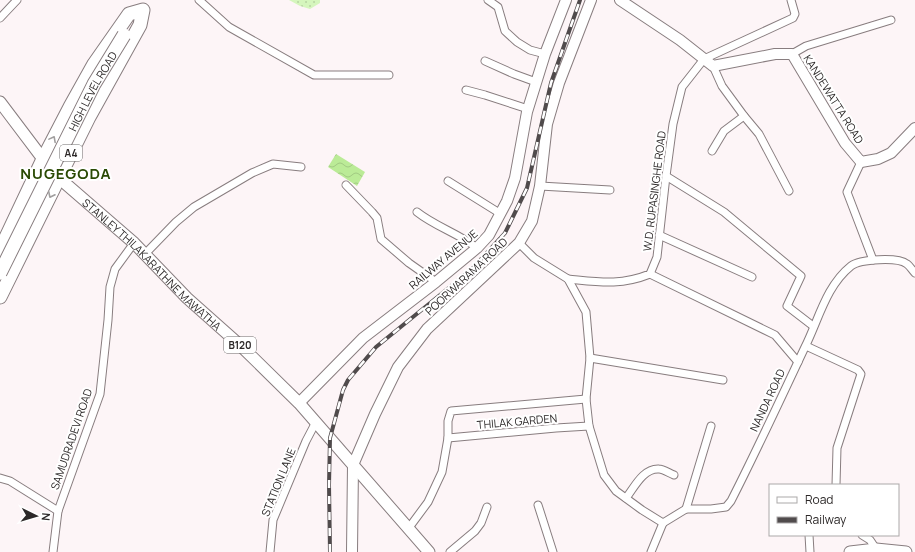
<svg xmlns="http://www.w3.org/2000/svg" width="915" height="552" font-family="Manrope,sans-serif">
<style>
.grass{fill:url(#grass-dots)}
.water{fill:url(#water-waves)}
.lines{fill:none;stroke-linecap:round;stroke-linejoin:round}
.street-casing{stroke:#887d7f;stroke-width:9}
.secondary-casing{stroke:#887d7f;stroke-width:12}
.primary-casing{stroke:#887d7f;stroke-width:13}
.highway-casing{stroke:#887d7f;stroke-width:15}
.street{stroke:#fff;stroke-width:7}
.secondary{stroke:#fff;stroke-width:10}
.primary{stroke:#fff;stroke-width:11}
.highway{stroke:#fff;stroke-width:13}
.rail-casing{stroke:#504b4c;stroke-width:4}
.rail{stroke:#fff;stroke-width:2.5;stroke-dasharray:8;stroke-linecap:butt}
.highway-bridge-casing{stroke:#887d7f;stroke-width:15;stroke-linecap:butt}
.highway-bridge{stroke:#fff;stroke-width:13}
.oneway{stroke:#a09e9e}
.labels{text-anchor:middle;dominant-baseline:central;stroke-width:4;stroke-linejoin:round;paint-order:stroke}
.shield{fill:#fff;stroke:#6b6868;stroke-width:1}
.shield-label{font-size:10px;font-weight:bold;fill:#2c2828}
.street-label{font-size:11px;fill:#2c2828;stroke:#fff}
.district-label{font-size:15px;font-weight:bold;letter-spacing:1px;fill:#2a4a04;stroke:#fff}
</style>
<defs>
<pattern id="grass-dots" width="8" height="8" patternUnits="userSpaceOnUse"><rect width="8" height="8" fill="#d5f6bd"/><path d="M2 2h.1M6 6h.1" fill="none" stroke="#b7d3a2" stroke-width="1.8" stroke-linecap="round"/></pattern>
<pattern id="water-waves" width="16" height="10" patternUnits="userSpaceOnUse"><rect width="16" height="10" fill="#bbeb97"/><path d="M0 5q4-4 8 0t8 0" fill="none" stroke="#a1ca82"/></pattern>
</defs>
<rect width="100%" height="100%" fill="#fdf5f7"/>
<!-- grass -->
<path class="grass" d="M289 0H320V3L310 9 300 6Z"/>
<!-- water -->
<path class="water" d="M336 154 365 172 357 186 328 167Z"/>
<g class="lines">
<!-- street casing -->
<g class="street-casing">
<g id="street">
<path d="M199 0 229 27 314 75H389"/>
<path d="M488 0 498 7 505 31 517 42 530 50 545 54"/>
<path d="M0 18 17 0"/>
<path d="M792 54 806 46 891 20"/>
<path d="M485 61 514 74 536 82"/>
<path d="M713 66 722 86 744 116 759 134 789 191"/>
<path d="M466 90 485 95 528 109"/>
<path d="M712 151 724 131 744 116"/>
<path d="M861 162 847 192 873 260"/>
<path d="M666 176 724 212 801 276 787 306 813 326"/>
<path d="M448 181 501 214"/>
<path d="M346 185 372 212 377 218 381 239 409 263 436 282"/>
<path d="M540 186 610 190"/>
<path d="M417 212C436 227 458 233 477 248"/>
<path d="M659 235 752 277"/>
<path d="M519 243 534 258 568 279 586 312 590 358 586 399 589 426 604 475 616 491 642 510 663 523"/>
<path d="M145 254 176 222 194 207 252 173 273 164 301 167"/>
<path d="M650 274 775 335 798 362"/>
<path d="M568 279C599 282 620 286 650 274L657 257 666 176 673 124 682 87 704 59 793 18 795 14 791 0"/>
<path d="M806 346 858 370 861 374 837 448 836 485"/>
<path d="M590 358 723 380"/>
<path d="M448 438 556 428 589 426"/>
<path d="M0 478 10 481 58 511"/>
<path d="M626 498C634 488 643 468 659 469 663 469 669 473 674 475"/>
<path d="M538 505 553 552"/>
<path d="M686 509 711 426"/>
<path d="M663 523 686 509H711L726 507 731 501C757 450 781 398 805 347 819 319 826 286 851 266 860 259 898 257 907 264 910 266 912 270 915 273"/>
<path d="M408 529 428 502 442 472 448 438V421L451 411 586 399"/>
<path d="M809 535 810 552"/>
<path d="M862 535 870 540 876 549"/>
<path d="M53 552 58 511 100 394 108 320 110 287 115 269 134 243"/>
<path d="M270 552 273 520 306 441 316 422"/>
<path d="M450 552 475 531 481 523 487 507"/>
<path d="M651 552 663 523"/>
</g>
</g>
<!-- secondary casing -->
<g class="secondary-casing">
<g id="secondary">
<path d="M620 0 680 40 713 66 775 54H792L845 143 861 162 878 159 891 153 915 128"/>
<path d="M299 403 363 338 436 282 477 248 489 235 507 201 515 178 527 112 545 54 566 0"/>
<path d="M352 552 353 465 375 414 398 367 427 329 519 243 532 221 540 186 547 124 559 83 591 0"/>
</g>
</g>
<!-- primary casing -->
<g class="primary-casing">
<g id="primary">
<path id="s1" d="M0 102 43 159 59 178 134 243 187 298 241 346 299 403 429 552"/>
<path d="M850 552 876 549 906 552"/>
</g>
</g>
<!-- highway casing -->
<g class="highway-casing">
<path id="highway" d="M0 250 43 159 70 107 94 64 129 14 143 10 140 25 89 117 0 297"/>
</g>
<!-- street -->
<use href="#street" class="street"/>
<!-- secondary -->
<use href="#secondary" class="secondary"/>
<!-- primary -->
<use href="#primary" class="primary"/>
<!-- highway -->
<use href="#highway" class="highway"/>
<!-- rail casing -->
<g class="rail-casing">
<path id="rail" d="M330 552 329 485 330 438 343 390 348 380 376 347 472 269 505 233 527 188 551 83 580 0"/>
</g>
<!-- rail -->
<use href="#rail" class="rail"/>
<!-- highway-bridge casing -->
<g class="highway-bridge-casing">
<g id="highway-bridge">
<path id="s2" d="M0 273 94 84 124 35"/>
</g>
</g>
<!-- highway-bridge -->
<use href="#highway-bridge" class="highway-bridge"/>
</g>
<!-- one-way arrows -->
<defs><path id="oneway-chevron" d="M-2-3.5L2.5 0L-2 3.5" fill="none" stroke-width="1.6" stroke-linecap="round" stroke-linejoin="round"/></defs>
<g class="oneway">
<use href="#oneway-chevron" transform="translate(53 139) rotate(-62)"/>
<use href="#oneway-chevron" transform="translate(51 195) rotate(116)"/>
</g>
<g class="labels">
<!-- shield labels -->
<g class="shield">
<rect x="60" y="145" width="22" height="16" rx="3"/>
<rect x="224" y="337" width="32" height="16" rx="3"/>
</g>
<g class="shield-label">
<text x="71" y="153">A4</text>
<text x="240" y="345">B120</text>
</g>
<!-- street labels -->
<g class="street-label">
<text stroke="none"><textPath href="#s2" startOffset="204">HIGH LEVEL ROAD</textPath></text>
<text transform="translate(834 99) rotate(58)">KANDEWATTA ROAD</text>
<text transform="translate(654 191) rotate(-83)">W.D. RUPASINGHE ROAD</text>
<text transform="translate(443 259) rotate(-40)">RAILWAY AVENUE</text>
<text stroke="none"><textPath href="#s1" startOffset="223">STANLEY THILAKARATHNE MAWATHA</textPath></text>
<text transform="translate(466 276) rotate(-43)">POORWARAMA ROAD</text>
<text transform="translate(767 400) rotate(-65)">NANDA ROAD</text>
<text transform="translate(517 421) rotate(-5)">THILAK GARDEN</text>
<text transform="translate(71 439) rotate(-71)">SAMUDRADEVI ROAD</text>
<text transform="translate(278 482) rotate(-68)">STATION LANE</text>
</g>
<!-- district labels -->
<g class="district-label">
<text x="66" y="173">NUGEGODA</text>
</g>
</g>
<!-- legend -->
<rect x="769" y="484" width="130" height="52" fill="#ffffff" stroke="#aba9a9"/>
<rect x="777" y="497" width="20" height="6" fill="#ffffff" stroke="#aba9a9"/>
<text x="805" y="504" font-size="12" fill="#2c2828">Road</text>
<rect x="777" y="517" width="20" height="6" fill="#504b4c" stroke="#aba9a9"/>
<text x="805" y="524" font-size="12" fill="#2c2828">Railway</text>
<!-- north arrow -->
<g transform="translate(36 516) rotate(95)" stroke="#ffffff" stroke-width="3" paint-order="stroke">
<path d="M0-3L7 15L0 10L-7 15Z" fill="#2c2828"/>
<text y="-6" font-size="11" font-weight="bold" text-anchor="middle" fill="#2c2828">N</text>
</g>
</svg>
